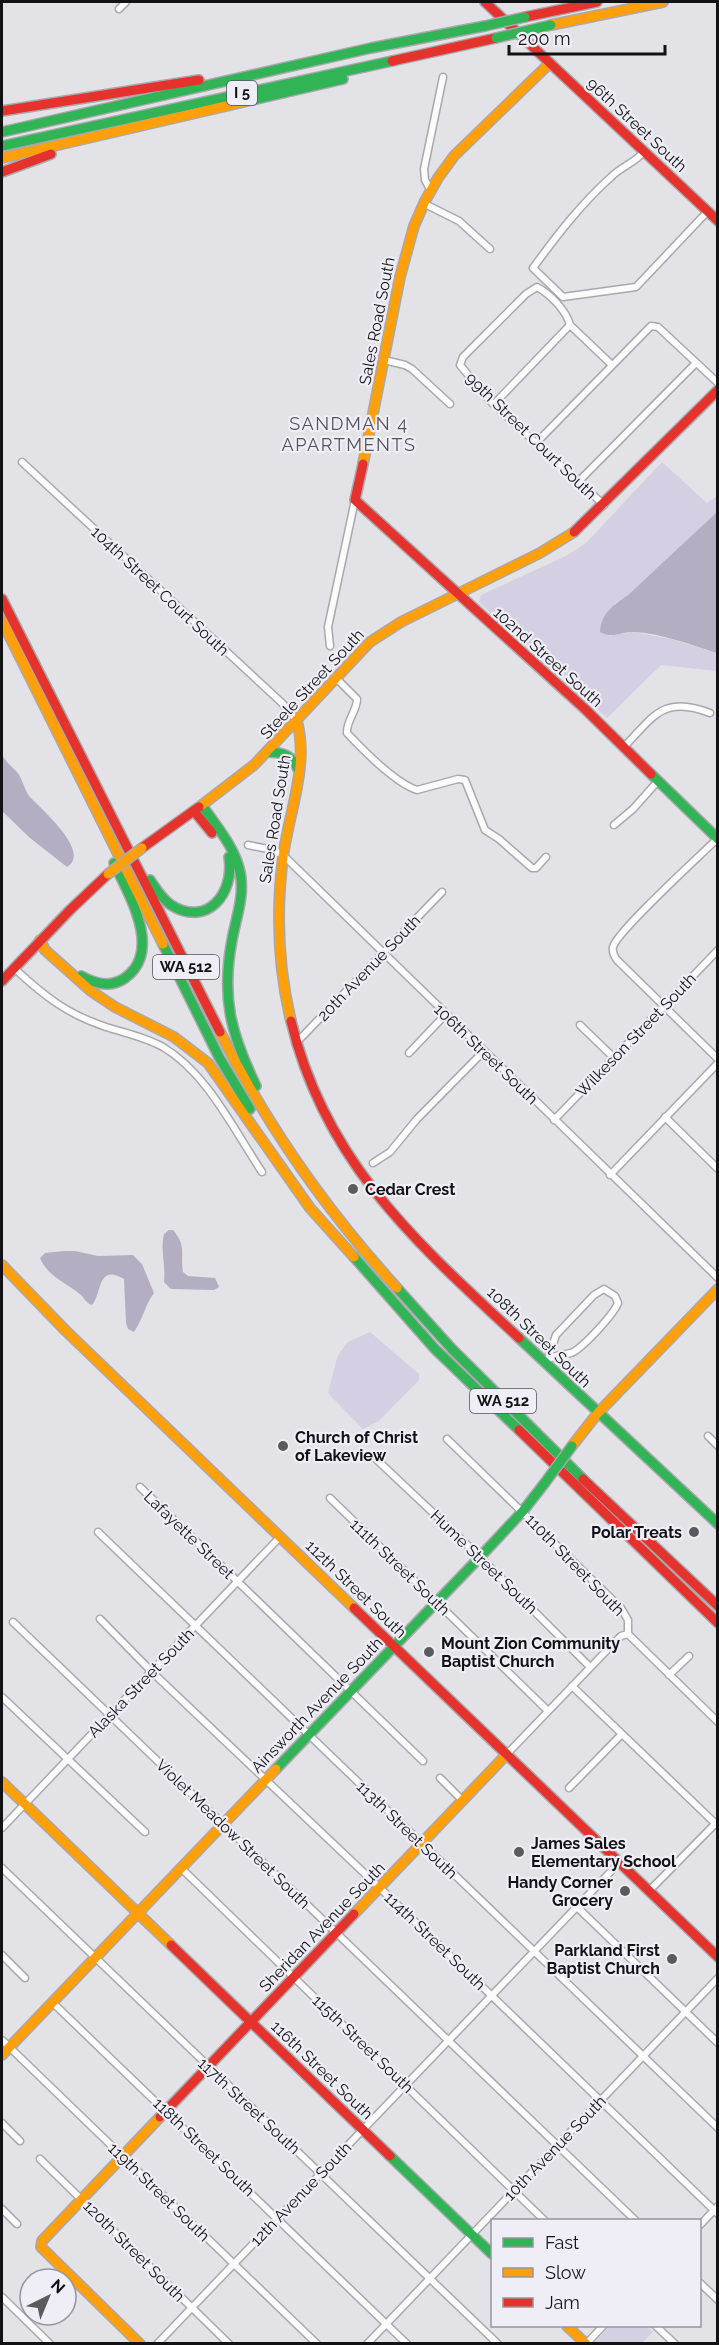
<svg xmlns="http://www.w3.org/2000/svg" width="719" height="2345" font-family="Raleway,sans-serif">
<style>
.green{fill:#d4cfe2}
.water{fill:#b4aec3}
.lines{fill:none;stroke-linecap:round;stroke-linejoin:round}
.street-casing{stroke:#a9a8ac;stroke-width:9}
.fast-casing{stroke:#a9a8ac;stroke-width:12}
.slow-casing{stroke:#a9a8ac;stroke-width:12}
.jam-casing{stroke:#a9a8ac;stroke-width:12}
.street{stroke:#fbfbfb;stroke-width:6}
.fast{stroke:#30b455;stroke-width:9}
.slow{stroke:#ff9f0a;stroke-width:9}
.jam{stroke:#e5322d;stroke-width:9}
.fast-bridge-casing{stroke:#a9a8ac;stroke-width:12;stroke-linecap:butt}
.slow-bridge-casing{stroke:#a9a8ac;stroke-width:12;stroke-linecap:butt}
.fast-bridge{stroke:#30b455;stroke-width:9}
.slow-bridge{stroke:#ff9f0a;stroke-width:9}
.poi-dot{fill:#5b5b5e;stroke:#efedf6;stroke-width:2}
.labels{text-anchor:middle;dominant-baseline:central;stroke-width:4.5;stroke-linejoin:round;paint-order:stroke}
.shield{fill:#efedf6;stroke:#545458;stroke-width:1.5}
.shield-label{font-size:15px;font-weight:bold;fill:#121215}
.street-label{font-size:16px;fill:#121215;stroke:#efedf6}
.poi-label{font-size:16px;font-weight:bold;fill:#121215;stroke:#efedf6;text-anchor:start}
.neighbourhood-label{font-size:18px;letter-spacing:1.5px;fill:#54525a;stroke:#efedf6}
</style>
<rect width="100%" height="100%" fill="#e3e2e7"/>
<!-- green -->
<g class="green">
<path d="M662 462 707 503 717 496V512L628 595 615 603 609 636 632 632 667 638 717 653V671L661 665 607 718 479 602 481 595 566 556 586 543Z"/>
<path d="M370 1332 419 1374V1380L379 1421 363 1429 328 1393 337 1358 341 1351 348 1342Z"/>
<path d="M610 2326H646L653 2332 642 2343H597L595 2342Z"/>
</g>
<!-- water -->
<g class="water">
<path d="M717 512V653C691 645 661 633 633 632 619 632 614 639 600 632 601 614 613 605 628 595Z"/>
<path d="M2 755C6 762 11 766 17 772 23 779 24 790 30 797 41 809 92 852 67 867L30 838 2 811Z"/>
<path d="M169 1230H173C187 1246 180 1254 183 1272L188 1276 215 1278 219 1287 214 1290 171 1289 164 1282C166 1266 160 1251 164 1234Z"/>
<path d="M64 1251H75L98 1256 133 1255 142 1264 154 1293C145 1305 143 1319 134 1332L128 1329 126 1323 124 1279C97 1263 102 1294 92 1305 86 1303 85 1299 81 1295 67 1283 48 1277 40 1258L45 1253Z"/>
</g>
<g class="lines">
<!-- street casing -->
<g class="street-casing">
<g id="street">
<path d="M119 9 126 2"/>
<path d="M644 152C634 163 621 167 611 177 581 204 557 235 533 268L563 297 636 287 707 212"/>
<path d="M430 189 425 180 424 169 443 77"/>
<path d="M423 203 459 221 490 249"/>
<path d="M384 360 405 365 412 369 450 404"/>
<path d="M494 404 570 325"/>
<path d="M536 443 651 326 658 327 718 383"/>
<path d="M22 462 282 703 297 721"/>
<path d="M578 482 696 363"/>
<path d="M604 505 488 399 460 365 463 357 526 294 537 287C550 294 566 310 570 325L612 365"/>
<path d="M330 646 328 627 355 500"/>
<path d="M335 677 357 699C357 711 346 721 347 733 363 750 395 783 417 790L458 779 465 780 485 830 499 839 532 868H536L546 857"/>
<path d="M624 747C654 716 663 695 710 713"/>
<path d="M614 825 633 809 658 781"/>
<path d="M718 838C701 855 617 931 613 947 612 952 614 956 617 960L718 1059"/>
<path d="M248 845 273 850 283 855 718 1278"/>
<path d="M14 968C44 996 67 1014 106 1027 125 1033 145 1037 163 1047 207 1073 234 1130 262 1172"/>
<path d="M580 1025 613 1057"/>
<path d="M296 1043 442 892"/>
<path d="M409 1053 446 1014"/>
<path d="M665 1117 718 1169"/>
<path d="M554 1120 718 950"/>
<path d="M373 1163 390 1152 417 1119 484 1051"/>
<path d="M610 1175 718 1063"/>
<path d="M544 1363C553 1354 560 1356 571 1353 582 1349 614 1314 618 1303L615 1296 604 1289 594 1295 556 1335 548 1359"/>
<path d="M708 1436 718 1446"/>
<path d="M447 1439 621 1608 628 1620V1634L718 1722"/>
<path d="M376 1459 480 1557 590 1667"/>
<path d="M140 1487 423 1761"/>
<path d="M330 1498 548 1711"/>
<path d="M98 1532 718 2128"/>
<path d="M100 1619 152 1672 380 1888 718 2214"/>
<path d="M13 1622 635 2220"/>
<path d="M669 1675 689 1656"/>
<path d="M572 1686 718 1826"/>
<path d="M2 1697 145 1832"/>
<path d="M507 1754 609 1648 621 1636 628 1634"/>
<path d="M440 1778 463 1801"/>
<path d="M569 1788 621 1735"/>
<path d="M2 1828 280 1537"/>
<path d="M2 1868 498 2344"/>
<path d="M181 1868 544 2220"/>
<path d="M649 1891 715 1824"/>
<path d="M577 1907 718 2043"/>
<path d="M2 1955 25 1978"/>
<path d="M52 2002 407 2344"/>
<path d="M2 2040 317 2344"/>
<path d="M2 2123 20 2141"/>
<path d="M40 2159 229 2344"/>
<path d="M2 2209 17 2224"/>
<path d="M700 2225 718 2206"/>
<path d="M700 2283 718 2300"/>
<path d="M2 2297 50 2344"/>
<path d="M656 2326 675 2344"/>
<path d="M157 2344 619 1863"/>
<path d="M367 2344 718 1978"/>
<path d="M586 2344 603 2326"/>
</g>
</g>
<!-- fast casing -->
<g class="fast-casing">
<g id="fast">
<path d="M252 100 343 79"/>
<path d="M2 132 371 48 485 26"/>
<path d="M2 146 392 61"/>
<path d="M267 752C282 752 292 755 298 769"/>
<path d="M651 774 718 839"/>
<path d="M202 805C216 826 235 847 240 872 245 895 236 918 232 940 221 998 231 1034 256 1086"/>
<path d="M150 880C156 889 162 899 171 905 207 928 235 893 229 857"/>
<path d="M163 944 219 1057 250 1109"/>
<path d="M81 976C95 984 111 988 125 978 163 951 129 895 114 863"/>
<path d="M354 1257 435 1349 519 1430"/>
<path d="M397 1288 452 1349 583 1479"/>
<path d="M519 1338 718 1524"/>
<path d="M276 1769 480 1557 523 1511 544 1484"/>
<path d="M390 2156 492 2254"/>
</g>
</g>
<!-- slow casing -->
<g class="slow-casing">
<g id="slow">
<path d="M551 25 663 2"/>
<path d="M2 158 252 100"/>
<path d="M363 464 400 277 414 226 425 201 438 178 454 156 550 63"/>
<path d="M2 621 163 944"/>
<path d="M202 805 254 765 370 642 401 622 540 553 574 532"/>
<path d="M40 940 45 950 91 991 115 1007 174 1037 208 1063 310 1208 354 1257"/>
<path d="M291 1021C278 967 276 912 283 857 289 812 309 766 297 721"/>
<path d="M220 1032C266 1124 328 1212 397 1288"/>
<path d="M2 1265 66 1331 354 1608"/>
<path d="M572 1446 597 1414 718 1289"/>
<path d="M2 1782 171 1945"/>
<path d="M354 1914 507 1754"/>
<path d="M2 2055 276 1769"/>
<path d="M567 2326 586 2344"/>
<path d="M140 2344 41 2247 42 2241 160 2117"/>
</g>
</g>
<!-- jam casing -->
<g class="jam-casing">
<g id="jam">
<path d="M485 2 718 221"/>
<path d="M525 17 597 2"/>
<path d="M392 61 496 38"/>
<path d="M2 111 199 80"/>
<path d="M2 172 51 154"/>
<path d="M363 464 355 500 585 709 651 774"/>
<path d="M574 532 718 390"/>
<path d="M2 599 220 1032"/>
<path d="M194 811 212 833"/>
<path d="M142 848 199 807"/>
<path d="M2 981 70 910 108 874"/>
<path d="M291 1021C325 1163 417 1243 519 1338"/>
<path d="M519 1430 718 1623"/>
<path d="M583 1479 718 1606"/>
<path d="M354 1608 718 1957"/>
<path d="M171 1945 390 2156"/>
<path d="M160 2117 354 1914"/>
</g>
</g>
<!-- street -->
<use href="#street" class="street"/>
<!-- fast -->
<use href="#fast" class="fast"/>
<!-- slow -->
<use href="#slow" class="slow"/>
<!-- jam -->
<use href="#jam" class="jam"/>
<!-- fast-bridge casing -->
<g class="fast-bridge-casing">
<g id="fast-bridge">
<path d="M485 26 525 17"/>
<path d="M496 38 551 25"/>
<path d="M544 1484 572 1446"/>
</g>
</g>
<!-- slow-bridge casing -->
<g class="slow-bridge-casing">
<path id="slow-bridge" d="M108 874 142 848"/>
</g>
<!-- fast-bridge -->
<use href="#fast-bridge" class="fast-bridge"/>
<!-- slow-bridge -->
<use href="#slow-bridge" class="slow-bridge"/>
</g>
<!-- markers -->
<g class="poi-dot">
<circle cx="353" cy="1189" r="6"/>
<circle cx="283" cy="1446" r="6"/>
<circle cx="694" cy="1532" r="6"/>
<circle cx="429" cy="1652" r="6"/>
<circle cx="519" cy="1852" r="6"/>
<circle cx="625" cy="1891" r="6"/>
<circle cx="672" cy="1959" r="6"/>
</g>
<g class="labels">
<!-- shield labels -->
<g class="shield">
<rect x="227" y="81" width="30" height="24" rx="4.5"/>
<rect x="153" y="955" width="66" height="24" rx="4.5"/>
<rect x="470" y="1389" width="66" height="24" rx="4.5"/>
</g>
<g class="shield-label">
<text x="242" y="93">I 5</text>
<text x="186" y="967">WA 512</text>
<text x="503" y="1401">WA 512</text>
</g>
<!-- street labels -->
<g class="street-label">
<text transform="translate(637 125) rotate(43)">96th Street South</text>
<text transform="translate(377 321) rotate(-79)">Sales Road South</text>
<text transform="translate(531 436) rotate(44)">99th Street Court South</text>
<text transform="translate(160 591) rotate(43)">104th Street Court South</text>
<text transform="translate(548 657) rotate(42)">102nd Street South</text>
<text transform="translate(312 684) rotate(-47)">Steele Street South</text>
<text transform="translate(275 819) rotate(-81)">Sales Road South</text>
<text transform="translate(369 968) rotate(-46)">20th Avenue South</text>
<text transform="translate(636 1035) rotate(-46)">Wilkeson Street South</text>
<text transform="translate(486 1054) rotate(44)">106th Street South</text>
<text transform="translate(539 1337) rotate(44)">108th Street South</text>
<text transform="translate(189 1535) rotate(44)">Lafayette Street</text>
<text transform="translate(484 1562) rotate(44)">Hume Street South</text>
<text transform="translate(575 1565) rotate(46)">110th Street South</text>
<text transform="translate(400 1567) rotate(44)">111th Street South</text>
<text transform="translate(356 1589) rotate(44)">112th Street South</text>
<text transform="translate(141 1683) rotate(-46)">Alaska Street South</text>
<text transform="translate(317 1705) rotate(-46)">Ainsworth Avenue South</text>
<text transform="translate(407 1830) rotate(44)">113th Street South</text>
<text transform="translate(233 1834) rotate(44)">Violet Meadow Street South</text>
<text transform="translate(322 1927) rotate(-46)">Sheridan Avenue South</text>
<text transform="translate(435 1941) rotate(44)">114th Street South</text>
<text transform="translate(363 2044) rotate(44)">115th Street South</text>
<text transform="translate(322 2070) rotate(44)">116th Street South</text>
<text transform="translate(249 2106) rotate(43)">117th Street South</text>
<text transform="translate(204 2147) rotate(44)">118th Street South</text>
<text transform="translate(555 2148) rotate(-46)">10th Avenue South</text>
<text transform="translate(159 2192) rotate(44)">119th Street South</text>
<text transform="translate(301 2194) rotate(-46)">12th Avenue South</text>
<text transform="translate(134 2251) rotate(45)">120th Street South</text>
</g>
<!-- poi labels -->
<g class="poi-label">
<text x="365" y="1189">Cedar Crest</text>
<text x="295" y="1437">Church of Christ<tspan x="295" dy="18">of Lakeview</tspan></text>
<text x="682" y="1532" text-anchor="end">Polar Treats</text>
<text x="441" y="1643">Mount Zion Community<tspan x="441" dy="18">Baptist Church</tspan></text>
<text x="531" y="1843">James Sales<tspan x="531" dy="18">Elementary School</tspan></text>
<text x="613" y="1882" text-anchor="end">Handy Corner<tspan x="613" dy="18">Grocery</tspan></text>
<text x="660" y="1950" text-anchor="end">Parkland First<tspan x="660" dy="18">Baptist Church</tspan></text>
</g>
<!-- neighbourhood labels -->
<g class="neighbourhood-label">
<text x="349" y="423">SANDMAN 4<tspan x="349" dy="21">APARTMENTS</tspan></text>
</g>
</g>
<!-- border -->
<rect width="719" height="2345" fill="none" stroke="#121215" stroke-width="6"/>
<!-- legend -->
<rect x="491" y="2219" width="210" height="108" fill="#efedf6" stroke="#97959c" stroke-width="1.5"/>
<rect x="503" y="2238" width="30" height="9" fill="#30b455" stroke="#97959c" stroke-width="1.5"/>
<text x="545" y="2249" font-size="18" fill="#121215">Fast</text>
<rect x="503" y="2268" width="30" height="9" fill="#ff9f0a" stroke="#97959c" stroke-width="1.5"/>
<text x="545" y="2279" font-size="18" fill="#121215">Slow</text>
<rect x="503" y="2298" width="30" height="9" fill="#e5322d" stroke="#97959c" stroke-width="1.5"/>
<text x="545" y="2309" font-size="18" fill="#121215">Jam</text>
<!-- north arrow -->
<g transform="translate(48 2297) rotate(43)"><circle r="28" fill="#efedf6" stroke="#97959c" stroke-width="1.5"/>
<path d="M0-4.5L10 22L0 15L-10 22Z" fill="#5b5b5e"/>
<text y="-9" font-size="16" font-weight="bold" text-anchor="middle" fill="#121215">N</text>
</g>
<!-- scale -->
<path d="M509 45v9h156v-9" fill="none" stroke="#121215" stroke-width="3"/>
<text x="518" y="45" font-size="18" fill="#121215" stroke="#efedf6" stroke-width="4.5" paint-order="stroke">200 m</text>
</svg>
